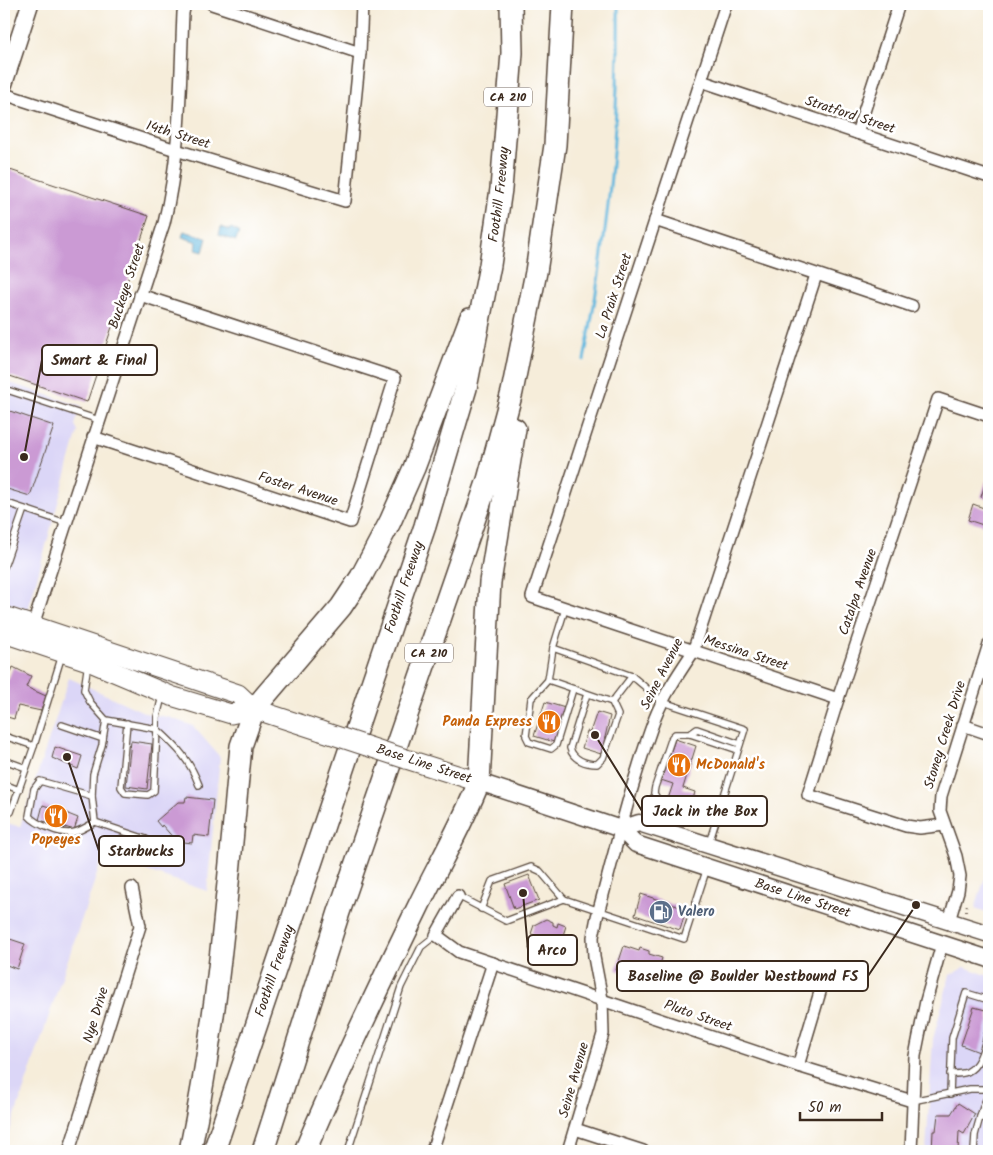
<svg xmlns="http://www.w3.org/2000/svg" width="993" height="1155" font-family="Kalam,sans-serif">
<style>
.built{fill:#dbd6f7}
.water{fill:#61b7de;stroke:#4e707e}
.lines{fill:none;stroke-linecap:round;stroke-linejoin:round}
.stream{stroke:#61b7de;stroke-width:3}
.building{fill:#cb9ad4}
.lane-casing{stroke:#57473a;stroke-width:8}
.street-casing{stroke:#57473a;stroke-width:14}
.secondary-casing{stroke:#57473a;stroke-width:19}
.primary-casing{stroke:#57473a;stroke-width:21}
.highway-casing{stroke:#57473a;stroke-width:24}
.path{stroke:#57473a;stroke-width:2;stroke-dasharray:1 4;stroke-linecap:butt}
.lane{stroke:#fff;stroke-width:5.5}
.street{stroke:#fff;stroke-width:11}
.secondary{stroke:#fff;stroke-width:16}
.primary{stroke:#fff;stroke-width:19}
.highway{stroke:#fff;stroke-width:21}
.primary-bridge-casing{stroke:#57473a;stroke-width:21;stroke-linecap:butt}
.primary-bridge{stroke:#fff;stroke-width:19}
.labels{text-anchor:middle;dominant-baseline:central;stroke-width:5;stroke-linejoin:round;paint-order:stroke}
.shield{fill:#fff;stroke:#766a62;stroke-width:1}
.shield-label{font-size:12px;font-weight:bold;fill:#3b2a1e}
.street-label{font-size:14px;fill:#3b2a1e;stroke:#fff}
.food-label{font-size:14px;font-weight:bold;fill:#c56008;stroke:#fff;text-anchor:end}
.service-label{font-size:14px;font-weight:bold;fill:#4e5e75;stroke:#fff;text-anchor:start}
.leader{fill:none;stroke:#3b2a1e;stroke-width:2}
.callout-dot{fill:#3b2a1e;stroke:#fff;stroke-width:2}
.callout{fill:#fff;stroke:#3b2a1e;stroke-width:2}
.callout-label{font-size:15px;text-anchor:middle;font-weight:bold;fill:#3b2a1e}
</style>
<rect width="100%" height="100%" fill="#fff"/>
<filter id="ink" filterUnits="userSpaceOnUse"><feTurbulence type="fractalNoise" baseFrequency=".02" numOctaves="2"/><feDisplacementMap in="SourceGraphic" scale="10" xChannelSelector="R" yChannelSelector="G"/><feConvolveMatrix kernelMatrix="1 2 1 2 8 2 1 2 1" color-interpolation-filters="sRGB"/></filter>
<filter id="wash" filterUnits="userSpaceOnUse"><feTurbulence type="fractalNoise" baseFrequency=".0096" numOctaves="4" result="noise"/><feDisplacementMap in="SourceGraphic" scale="20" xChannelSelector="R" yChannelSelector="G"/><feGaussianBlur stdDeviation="1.12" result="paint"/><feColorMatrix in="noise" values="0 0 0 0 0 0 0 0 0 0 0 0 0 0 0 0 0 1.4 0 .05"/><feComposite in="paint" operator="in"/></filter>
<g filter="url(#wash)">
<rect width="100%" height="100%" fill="#f6edda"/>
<!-- built -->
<g class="built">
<path d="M4 381 81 406 75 425 78 431 28 610 4 602Z"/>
<path d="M69 678 148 714 168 717 193 726 220 757 207 891 103 856 4 1148V822L20 827Z"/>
<path d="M989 865V914L975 909Z"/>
<path d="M965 967 989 976V1151H926L933 1039 950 975Z"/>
</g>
<!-- water -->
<g class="water">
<path d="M221 227 230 230 231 228 239 232 236 241 219 235Z"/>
<path d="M184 231 207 238 203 252 196 250 197 242 182 237Z"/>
</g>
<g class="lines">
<!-- stream -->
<path class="stream" d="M584 360C607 243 620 124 618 4"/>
</g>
<g id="blocks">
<!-- building -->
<g class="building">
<path d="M4 168 149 216 87 402 4 374Z"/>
<path d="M4 409 54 426 30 496 4 488Z"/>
<path d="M986 481 989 482V500L981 497Z"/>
<path d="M973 504 989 510V527L968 520Z"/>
<path d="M13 667 31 676 26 687 46 696 41 711 18 706 14 719 4 716V678L8 680Z"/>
<path d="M545 702 565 708 554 742 534 736Z"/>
<path d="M597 712 610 716 601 754 582 748 587 731 590 732Z"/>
<path d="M675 739 696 746 683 788 695 792 691 807 668 799 673 784 661 780Z"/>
<path d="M131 741 152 744 147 789 126 786Z"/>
<path d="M55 747 82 756 78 769 52 758Z"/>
<path d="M186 797 213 800 209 837 193 835 192 843 176 841 162 825 161 827 156 821 178 802H185Z"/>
<path d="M43 805 68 813V814L78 818 74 830 65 827 64 829 54 826 55 824 39 820Z"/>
<path d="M529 875 539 900 514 909 505 884Z"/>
<path d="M641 894 686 909 680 930 635 915Z"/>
<path d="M546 919 553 922V925L557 927 558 923 566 926 556 957 529 949 534 935 531 934 534 925Z"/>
<path d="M4 937 25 944 17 969 4 964Z"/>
<path d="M624 946 639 951 640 948 649 951V954L662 958 655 982 616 970Z"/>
<path d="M974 1007 989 1011V1018L979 1052 961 1045Z"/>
<path d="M958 1103 975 1114 964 1134 959 1131 958 1151H932L933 1131H936L938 1114H951Z"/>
</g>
</g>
</g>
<g filter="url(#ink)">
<use href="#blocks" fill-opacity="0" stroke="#57473a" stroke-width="1"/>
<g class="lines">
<!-- lane casing -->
<g class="lane-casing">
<g id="lane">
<path d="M4 389 99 420"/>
<path d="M4 502 66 523"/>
<path d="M4 567 24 509"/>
<path d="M565 609 553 648 632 676 663 702 745 729 709 843"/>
<path d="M553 648 548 680 612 702 632 676"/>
<path d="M88 663 84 690 90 702 106 720 102 745 93 774 92 796 95 822 146 839"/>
<path d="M548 680 531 699 526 736 529 742 551 749 556 745 573 689"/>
<path d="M587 694 570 748C573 760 586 764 597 764L603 758 618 715 612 702"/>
<path d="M106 720 157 729V717L162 696"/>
<path d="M127 723 121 787 125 793 148 795 154 791 157 729"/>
<path d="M62 725 103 739"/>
<path d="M157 729C178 748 189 759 199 785"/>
<path d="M690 734 697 729 740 744"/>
<path d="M4 736 34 746 62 655"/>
<path d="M4 760 26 768"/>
<path d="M4 784 19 790"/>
<path d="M92 796 40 781 34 789 29 816C34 822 41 825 49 828 70 837 77 833 95 822"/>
<path d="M4 810 11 812 34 746"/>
<path d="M715 821 659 802 654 793 655 787 672 737 675 734H690L738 750"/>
<path d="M458 896 506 921 564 899 684 939 707 868"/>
<path d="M481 909 492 881 531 867 540 871 564 899"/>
<path d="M950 1074C955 1074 962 1074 967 1072 981 1066 985 1042 989 1029"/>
<path d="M950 1094 952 1038 966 993 989 1000"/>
<path d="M989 1094 984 1104 980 1117 989 1119"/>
<path d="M912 1101 970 1089H989"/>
<path d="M348 1151 401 987 421 947 436 935"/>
<path d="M974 1151 975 1135 980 1117"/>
</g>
</g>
<!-- street casing -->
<g class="street-casing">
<g id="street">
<path d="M212 4 360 53"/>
<path d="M726 4 532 597 838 699"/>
<path d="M701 81 989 177"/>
<path d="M4 94 176 150 345 201 360 53 362 4"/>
<path d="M857 133 899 4"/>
<path d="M655 220 912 306"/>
<path d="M93 437 350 522 395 378 140 295"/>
<path d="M33 625 164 223C181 155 180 83 183 13L185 4"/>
<path d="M963 725 989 734"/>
<path d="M944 825 920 828 906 826 808 795 838 699 938 399 989 416"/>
<path d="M458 896 436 935 459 952 798 1066 912 1101"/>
<path d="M949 921 958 891 960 876 956 856 940 811 941 796 989 644"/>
<path d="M798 1066 820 992"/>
<path d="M575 1129 643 1151"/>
<path d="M69 1151 140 926 132 888"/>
<path d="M432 1151 493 963"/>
<path d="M568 1151 603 1034 602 999 594 957 593 937 597 917C615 851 631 783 655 718 664 695 679 673 693 652L816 275"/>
<path d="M911 1151 915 1056 926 1001 942 944"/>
</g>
</g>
<!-- secondary casing -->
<g class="secondary-casing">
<g id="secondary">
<path d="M4 84 30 4"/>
<path id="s1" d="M479 782 621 829 636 844 989 959"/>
<path d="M621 829 639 823 989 934"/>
</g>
</g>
<!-- primary casing -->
<g class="primary-casing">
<g id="primary">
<path d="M4 616 238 694 254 709 321 731"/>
<path d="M4 633 88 661 171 696 231 714 254 709"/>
<path d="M406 759 479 782"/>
</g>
</g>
<!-- highway casing -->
<g class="highway-casing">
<g id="highway">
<path d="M190 1151C218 1018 228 882 241 746L254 709 341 607 361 577 390 522 414 468 470 319"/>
<path id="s2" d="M214 1151 425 526 466 388 490 265 501 189 512 53 511 4"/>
<path d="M263 1151 339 912 488 480 512 392 536 272 555 145 563 4"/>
<path d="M305 1151C340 1068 379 987 419 905 439 864 462 825 479 782L490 582 515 429"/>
</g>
</g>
<!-- path -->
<path class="path" d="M966 911 967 903"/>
<!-- lane -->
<use href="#lane" class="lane"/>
<!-- street -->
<use href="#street" class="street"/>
<!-- secondary -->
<use href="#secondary" class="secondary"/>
<!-- primary -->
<use href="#primary" class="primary"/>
<!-- highway -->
<use href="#highway" class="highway"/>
<!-- primary-bridge casing -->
<g class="primary-bridge-casing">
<path id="primary-bridge" d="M321 731 406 759"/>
</g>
<!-- primary-bridge -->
<use href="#primary-bridge" class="primary-bridge"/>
</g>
</g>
<!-- icons -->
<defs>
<g id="restaurant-disc" transform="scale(1.25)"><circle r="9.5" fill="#e8710a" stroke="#fff"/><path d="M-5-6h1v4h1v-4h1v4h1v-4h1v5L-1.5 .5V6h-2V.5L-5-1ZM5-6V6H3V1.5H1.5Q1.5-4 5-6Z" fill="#fff"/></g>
<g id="fuel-disc" transform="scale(1.25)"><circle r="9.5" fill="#5c6f8a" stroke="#fff"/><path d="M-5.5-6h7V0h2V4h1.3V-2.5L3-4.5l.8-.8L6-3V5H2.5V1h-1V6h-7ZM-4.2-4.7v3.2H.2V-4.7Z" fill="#fff"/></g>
</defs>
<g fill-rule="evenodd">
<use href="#restaurant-disc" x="549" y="722"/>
<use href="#restaurant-disc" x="679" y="765"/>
<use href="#restaurant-disc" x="56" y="816"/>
<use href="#fuel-disc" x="661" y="912"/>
</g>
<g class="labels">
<!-- shield labels -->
<g class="shield">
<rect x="484" y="87.5" width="48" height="19" rx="4"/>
<rect x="405" y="643.5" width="48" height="19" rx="4"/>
</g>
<g class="shield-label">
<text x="508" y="97">CA 210</text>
<text x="429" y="653">CA 210</text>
</g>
<!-- street labels -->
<g class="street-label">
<text transform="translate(850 115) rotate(18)">Stratford Street</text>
<text transform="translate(178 135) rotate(17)">14th Street</text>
<text stroke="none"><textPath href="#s2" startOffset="1000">Foothill Freeway</textPath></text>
<text transform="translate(127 286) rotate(-72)">Buckeye Street</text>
<text transform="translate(614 296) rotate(-72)">La Praix Street</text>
<text transform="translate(298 489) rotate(18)">Foster Avenue</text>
<text stroke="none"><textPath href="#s2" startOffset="595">Foothill Freeway</textPath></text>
<text transform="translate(858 592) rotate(-71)">Catalpa Avenue</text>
<text transform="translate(746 653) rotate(18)">Messina Street</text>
<text transform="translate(662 674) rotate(-63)">Seine Avenue</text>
<text transform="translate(945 735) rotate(-73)">Stoney Creek Drive</text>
<text transform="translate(424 764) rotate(18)">Base Line Street</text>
<text stroke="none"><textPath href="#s1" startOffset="346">Base Line Street</textPath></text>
<text stroke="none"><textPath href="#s2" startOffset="190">Foothill Freeway</textPath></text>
<text transform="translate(96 1015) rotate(-73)">Nye Drive</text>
<text transform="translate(698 1016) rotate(19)">Pluto Street</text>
<text transform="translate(574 1080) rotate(-74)">Seine Avenue</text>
</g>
<!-- food labels -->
<g class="food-label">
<text x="532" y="722">Panda Express</text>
<text x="696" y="765" text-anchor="start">McDonald's</text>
<text x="56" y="840" text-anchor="middle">Popeyes</text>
</g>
<!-- service labels -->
<g class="service-label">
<text x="678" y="912">Valero</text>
</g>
</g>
<!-- callouts -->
<path class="leader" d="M24 457L42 360M595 735L642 811M67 757L99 851M523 893L528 950M916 905L868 976"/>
<g class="callout-dot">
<circle cx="24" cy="457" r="5"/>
<circle cx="595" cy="735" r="5"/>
<circle cx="67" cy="757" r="5"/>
<circle cx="523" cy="893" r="5"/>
<circle cx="916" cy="905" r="5"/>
</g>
<g class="callout">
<rect x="42" y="345" width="115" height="30" rx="5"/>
<rect x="642" y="796" width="125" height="30" rx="5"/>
<rect x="99" y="836" width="85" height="30" rx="5"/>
<rect x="528" y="935" width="49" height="30" rx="5"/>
<rect x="617" y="961" width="251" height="30" rx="5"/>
</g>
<g class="callout-label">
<text x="99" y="365">Smart &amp; Final</text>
<text x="705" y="816">Jack in the Box</text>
<text x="141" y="856">Starbucks</text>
<text x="552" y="955">Arco</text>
<text x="743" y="981">Baseline @ Boulder Westbound FS</text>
</g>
<!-- margin -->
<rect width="993" height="1155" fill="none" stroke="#fff" stroke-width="20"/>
<!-- scale -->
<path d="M800 1112v8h82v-8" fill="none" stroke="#3b2a1e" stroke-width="2.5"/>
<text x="808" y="1112" font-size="15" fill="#3b2a1e" stroke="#ffffff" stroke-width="4" paint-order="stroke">50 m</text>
</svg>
